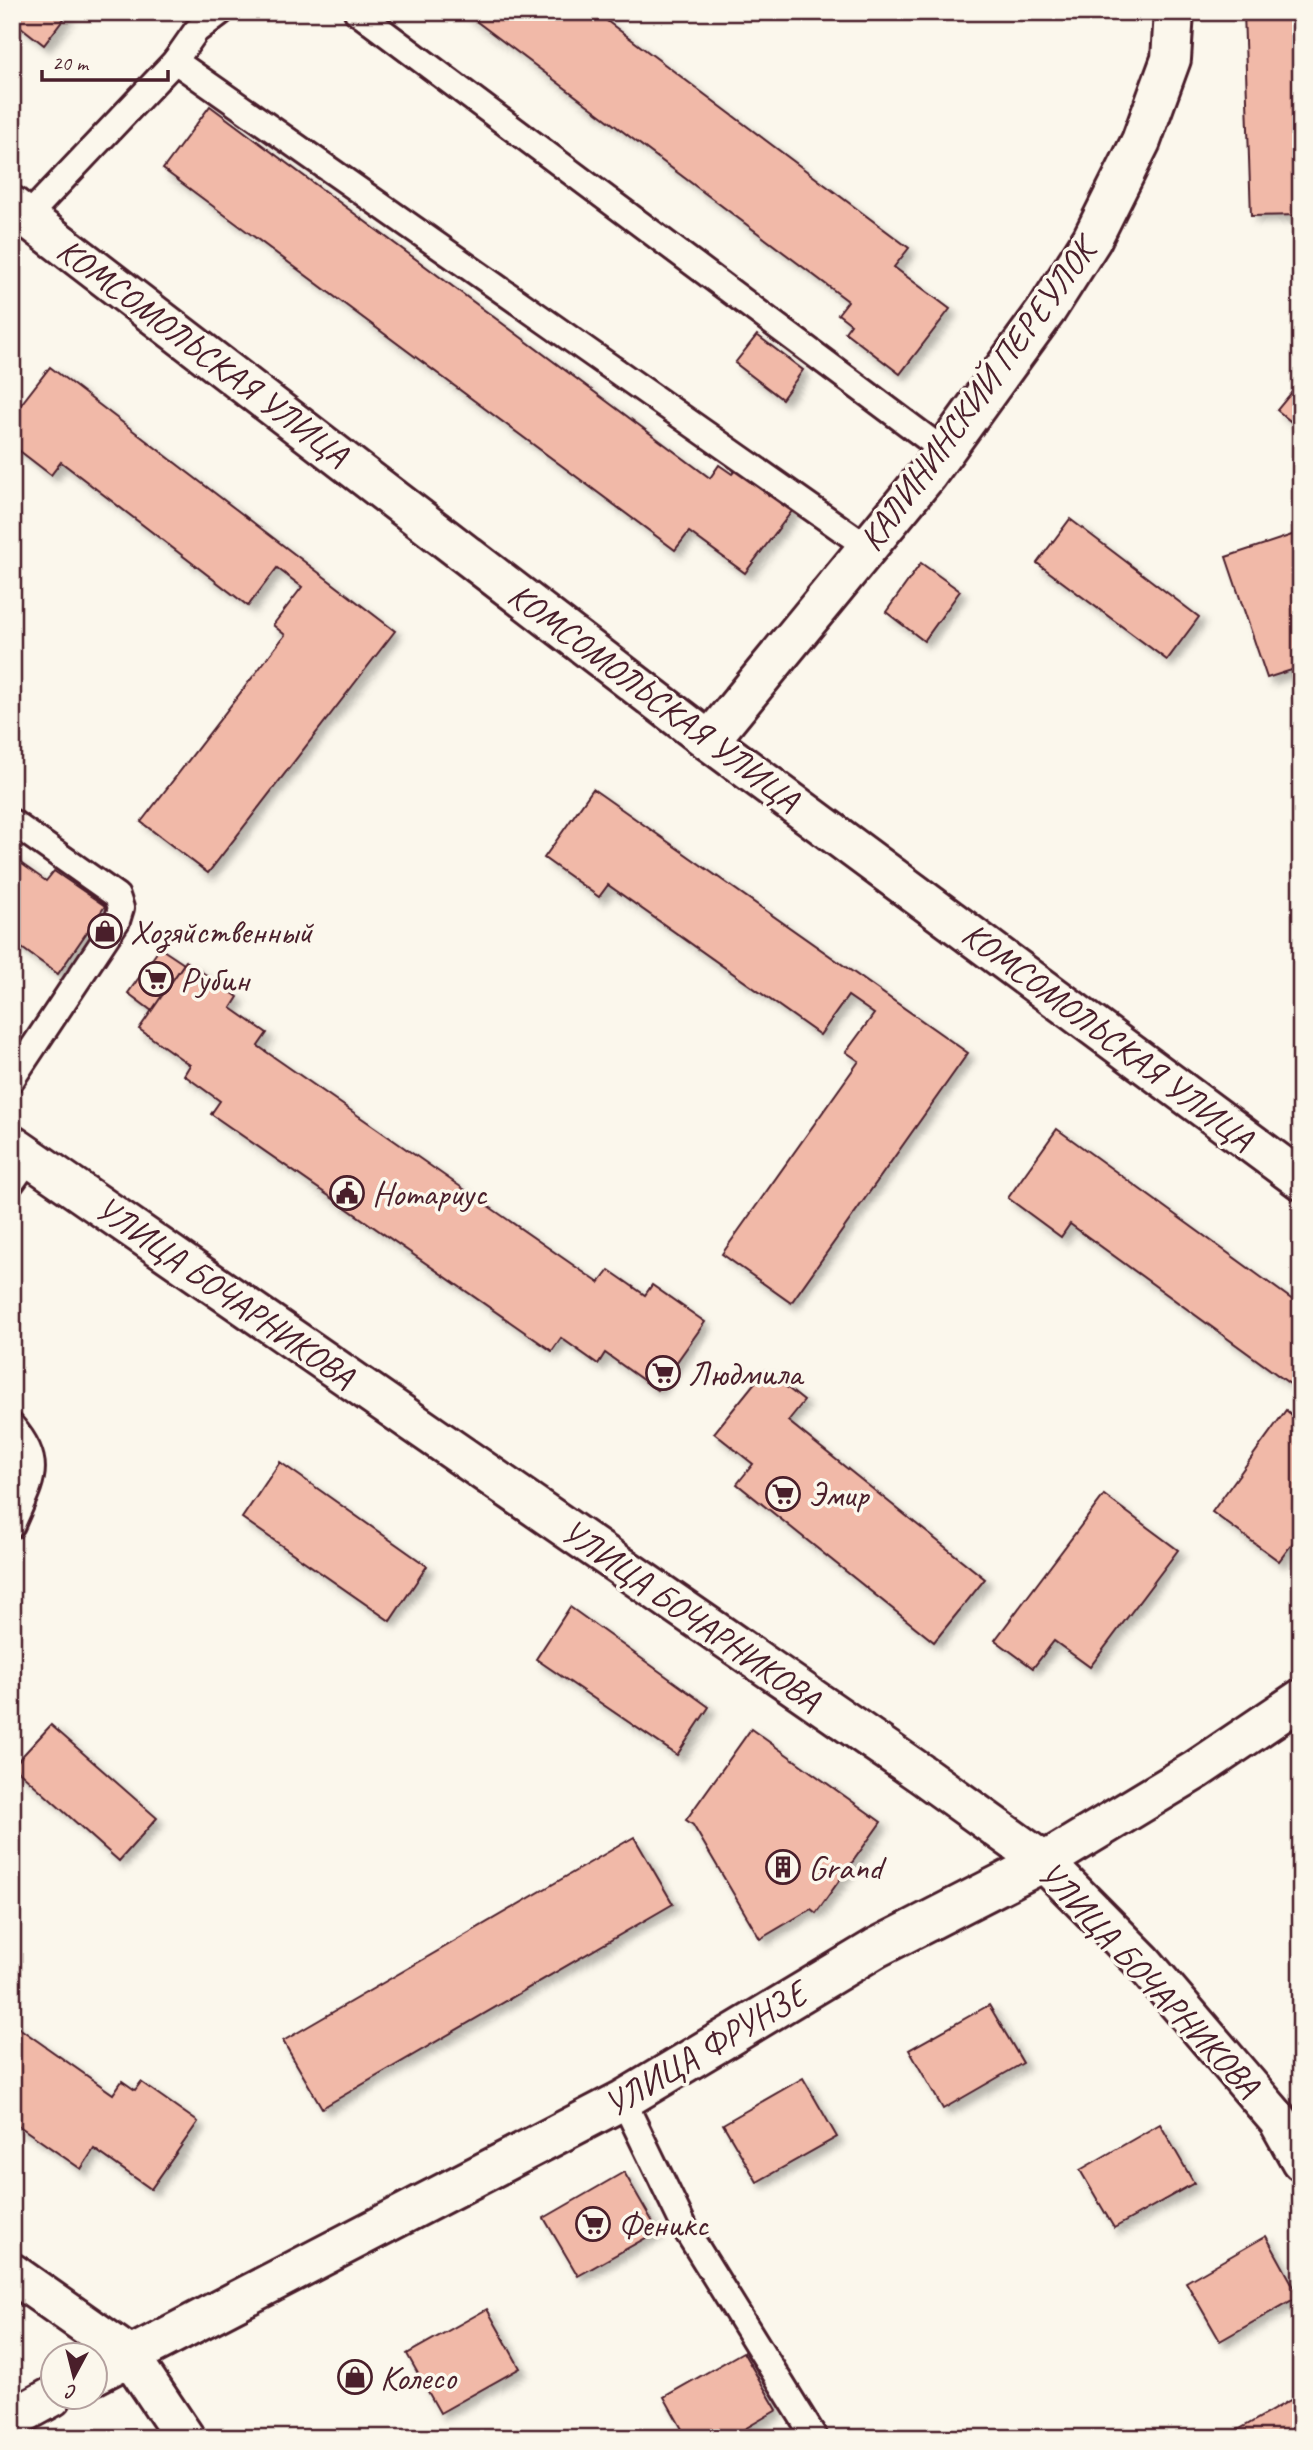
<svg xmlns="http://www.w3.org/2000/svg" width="1313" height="2450" font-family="Caveat,sans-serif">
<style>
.building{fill:#f1b9a8;stroke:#4a1f2b;stroke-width:2;filter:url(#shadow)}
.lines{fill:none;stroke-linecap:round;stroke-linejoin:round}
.lane-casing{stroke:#4a1f2b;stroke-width:30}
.street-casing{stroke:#4a1f2b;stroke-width:44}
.lane{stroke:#fbf7ec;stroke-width:24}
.street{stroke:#fbf7ec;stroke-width:38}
.labels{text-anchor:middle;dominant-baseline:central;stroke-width:7;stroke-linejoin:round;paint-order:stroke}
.street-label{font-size:35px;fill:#4a1f2b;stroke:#fbf7ec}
.poi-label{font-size:35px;fill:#4a1f2b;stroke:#fbf7ec;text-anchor:start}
</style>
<defs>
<filter id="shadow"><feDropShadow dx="6" dy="6" stdDeviation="3.5" flood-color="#0004"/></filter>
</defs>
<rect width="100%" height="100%" fill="#fbf7ec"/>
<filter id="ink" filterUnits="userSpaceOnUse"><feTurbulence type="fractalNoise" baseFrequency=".0143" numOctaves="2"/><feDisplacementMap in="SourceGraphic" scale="14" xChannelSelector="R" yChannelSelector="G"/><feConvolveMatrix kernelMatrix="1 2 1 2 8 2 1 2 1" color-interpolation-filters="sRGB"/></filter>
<g filter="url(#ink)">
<!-- building -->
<g class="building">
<path d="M12 12H69L44 45 12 20Z"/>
<path d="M464 12H595L909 248 894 267 950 309 900 374 845 332 851 324 838 314 848 301Z"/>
<path d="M1244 12H1301V215L1251 216Z"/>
<path d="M210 106 710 478 719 465 732 474 739 466 795 507 745 573 689 532 675 550 163 169Z"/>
<path d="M757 335 803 370 782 399 735 363Z"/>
<path d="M50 367 395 631 208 873 141 822 285 635 273 625 302 587 277 568 248 606 61 462 51 475 12 445V416Z"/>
<path d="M1301 381V430L1277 410Z"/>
<path d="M1070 519 1199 617 1167 660 1037 563Z"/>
<path d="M1301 532V667L1267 678 1226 557Z"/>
<path d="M921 563 960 591 924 641 886 612Z"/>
<path d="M593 789 968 1053 791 1303 722 1254 859 1061 846 1052 874 1014 848 996 820 1035 608 885 599 897 544 858Z"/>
<path d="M12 857 46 881 54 871 105 906 58 974 12 941Z"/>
<path d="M160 948 184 964 152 1011 128 993Z"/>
<path d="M186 961 238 997 231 1008 267 1033 258 1046 599 1283 609 1270 645 1295 652 1285 705 1322 657 1390 605 1353 598 1364 561 1338 552 1351 211 1114 220 1101 184 1075 190 1065 139 1029Z"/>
<path d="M1057 1129 1301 1306V1392L1070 1224 1061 1237 1008 1198Z"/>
<path d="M765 1370 804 1401 788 1421 985 1579 934 1642 737 1484 753 1464 714 1433Z"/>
<path d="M1301 1406V1532L1279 1561 1212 1512 1286 1410 1293 1416Z"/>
<path d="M12 1450 23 1457 12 1473Z"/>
<path d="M280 1462 427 1566 390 1621 242 1518Z"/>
<path d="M1104 1495 1178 1550 1090 1667 1054 1641 1033 1668 995 1640Z"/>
<path d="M570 1607 709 1707 677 1755 536 1659Z"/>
<path d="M51 1725 157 1818 119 1861 13 1766Z"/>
<path d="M751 1729 881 1822 816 1913 811 1909 760 1939 693 1825 686 1820Z"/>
<path d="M634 1837 673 1904 322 2108 283 2041Z"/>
<path d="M989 2005 1023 2063 943 2109 909 2050Z"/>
<path d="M12 2023 113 2094 122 2081 135 2090 141 2082 198 2122 151 2189 94 2149 81 2169 12 2121Z"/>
<path d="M803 2078 837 2137 757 2182 723 2124Z"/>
<path d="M1160 2124 1194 2183 1114 2228 1080 2170Z"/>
<path d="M624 2172 658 2231 578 2276 544 2218Z"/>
<path d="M1266 2236 1299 2296 1220 2341 1186 2282Z"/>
<path d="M487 2309 520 2368 440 2413 407 2354Z"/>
<path d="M743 2352 777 2410 729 2438H687L664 2397Z"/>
<path d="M1301 2394V2438H1224Z"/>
</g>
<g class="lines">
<!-- lane casing -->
<g class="lane-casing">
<g id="lane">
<path d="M357 12 944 451"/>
<path d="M175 61 867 547"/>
<path d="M27 217 175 61 196 31 221 12"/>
<path d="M12 822 117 896 121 908 117 921 12 1079"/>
<path d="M12 1182 29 1158"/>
<path d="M12 1426C46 1465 30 1482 12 1525"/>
<path d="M623 2100 686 2230 815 2438"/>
</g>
</g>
<!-- street casing -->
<g class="street-casing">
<g id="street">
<path d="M12 206 709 741 1301 1180"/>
<path d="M709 741 927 475 1048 308 1092 239 1141 141 1171 59 1174 12"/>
<path d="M12 1145 923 1775 1044 1862 1143 1962 1278 2120 1301 2161"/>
<path d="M12 2273 130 2356 185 2438"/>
<path d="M94 2375 623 2100 876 1948 1044 1862 1196 1770 1301 1699"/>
<path d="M12 2419 52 2397"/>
</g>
</g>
<!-- lane -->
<use href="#lane" class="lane"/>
<!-- street -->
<use href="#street" class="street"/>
</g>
</g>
<!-- icons -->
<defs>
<g id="shop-ring" transform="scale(1.75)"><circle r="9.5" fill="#fbf7ec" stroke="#4a1f2b" stroke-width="1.5"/><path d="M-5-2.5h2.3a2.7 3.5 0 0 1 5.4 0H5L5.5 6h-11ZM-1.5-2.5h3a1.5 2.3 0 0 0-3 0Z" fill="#4a1f2b"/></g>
<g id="supermarket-ring" transform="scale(1.75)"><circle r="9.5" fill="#fbf7ec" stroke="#4a1f2b" stroke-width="1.5"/><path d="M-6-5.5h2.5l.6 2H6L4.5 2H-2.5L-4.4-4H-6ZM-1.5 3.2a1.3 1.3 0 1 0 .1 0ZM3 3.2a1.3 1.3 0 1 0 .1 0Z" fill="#4a1f2b"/></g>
<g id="civic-ring" transform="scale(1.75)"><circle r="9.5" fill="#fbf7ec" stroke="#4a1f2b" stroke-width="1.5"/><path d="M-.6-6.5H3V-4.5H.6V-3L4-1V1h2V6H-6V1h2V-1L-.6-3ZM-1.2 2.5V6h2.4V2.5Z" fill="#4a1f2b"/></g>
<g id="building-ring" transform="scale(1.75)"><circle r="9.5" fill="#fbf7ec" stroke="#4a1f2b" stroke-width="1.5"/><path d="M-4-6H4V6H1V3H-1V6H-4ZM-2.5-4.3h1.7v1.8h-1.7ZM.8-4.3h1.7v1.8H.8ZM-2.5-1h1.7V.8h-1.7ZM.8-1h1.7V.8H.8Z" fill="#4a1f2b"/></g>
</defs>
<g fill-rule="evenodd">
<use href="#shop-ring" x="105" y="931"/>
<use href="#supermarket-ring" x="156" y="979"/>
<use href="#civic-ring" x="347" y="1193"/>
<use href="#supermarket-ring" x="663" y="1373"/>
<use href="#supermarket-ring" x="783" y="1494"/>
<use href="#building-ring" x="783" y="1867"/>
<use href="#supermarket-ring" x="593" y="2224"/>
<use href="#shop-ring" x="355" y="2377"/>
</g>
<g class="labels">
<!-- street labels -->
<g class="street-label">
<text transform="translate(203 352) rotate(37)">КОМСОМОЛЬСКАЯ УЛИЦА</text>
<text transform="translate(977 395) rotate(-54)">КАЛИНИНСКИЙ ПЕРЕУЛОК</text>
<text transform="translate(654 697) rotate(37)">КОМСОМОЛЬСКАЯ УЛИЦА</text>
<text transform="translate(1108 1036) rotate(37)">КОМСОМОЛЬСКАЯ УЛИЦА</text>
<text transform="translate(225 1292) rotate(35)">УЛИЦА БОЧАРНИКОВА</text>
<text transform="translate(691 1615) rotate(35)">УЛИЦА БОЧАРНИКОВА</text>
<text transform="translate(1149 1979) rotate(47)">УЛИЦА БОЧАРНИКОВА</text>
<text transform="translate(705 2049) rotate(-31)">УЛИЦА ФРУНЗЕ</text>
</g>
<!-- poi labels -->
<g class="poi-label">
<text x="130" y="931">Хозяйственный</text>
<text x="180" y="979">Рубин</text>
<text x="372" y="1193">Нотариус</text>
<text x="688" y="1373">Людмила</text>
<text x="808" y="1494">Эмир</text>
<text x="808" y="1867">Grand</text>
<text x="618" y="2224">Феникс</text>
<text x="380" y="2377">Колесо</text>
</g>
</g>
<!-- margin -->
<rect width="1313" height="2450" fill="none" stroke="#fbf7ec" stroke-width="42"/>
<rect x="21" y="21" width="1271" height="2408" fill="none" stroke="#4a1f2b" stroke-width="2.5" filter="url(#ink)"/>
<!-- north arrow -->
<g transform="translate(74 2376) rotate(187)"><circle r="33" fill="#fbf7ec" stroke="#b4a19f" stroke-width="2"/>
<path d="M0-5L12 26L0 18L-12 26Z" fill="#4a1f2b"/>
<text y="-10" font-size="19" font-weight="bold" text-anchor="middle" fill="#4a1f2b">С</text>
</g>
<!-- scale -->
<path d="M42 70v10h126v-10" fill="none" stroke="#4a1f2b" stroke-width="3.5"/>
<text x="52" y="70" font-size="21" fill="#4a1f2b" stroke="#fbf7ec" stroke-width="5" paint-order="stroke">20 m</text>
</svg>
